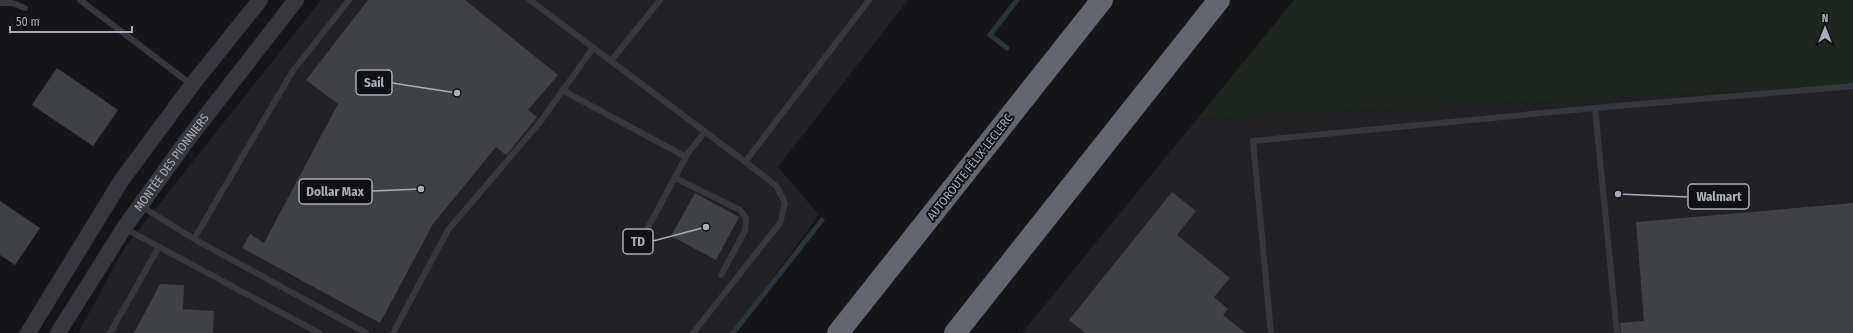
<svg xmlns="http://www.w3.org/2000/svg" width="1853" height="333" font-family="'Fira Sans Condensed',sans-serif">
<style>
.built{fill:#222225}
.green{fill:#1e261f}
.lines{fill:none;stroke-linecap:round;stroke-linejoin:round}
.stream{stroke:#2c353c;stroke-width:5}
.building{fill:#404145}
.service{stroke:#37383d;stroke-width:6}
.tertiary{stroke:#37383d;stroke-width:16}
.motorway{stroke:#63666e;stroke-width:22}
.labels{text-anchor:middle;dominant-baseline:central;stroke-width:4;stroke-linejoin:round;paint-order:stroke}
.street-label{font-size:12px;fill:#a8adb8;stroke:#111113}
.leader{fill:none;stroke:#a8adb8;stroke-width:1.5}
.callout-dot{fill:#a8adb8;stroke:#111113;stroke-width:1.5}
.callout{fill:#111113;stroke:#a8adb8;stroke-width:1.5}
.callout-label{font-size:13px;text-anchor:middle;font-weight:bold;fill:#a8adb8}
</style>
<rect width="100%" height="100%" fill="#161618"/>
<!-- built -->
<g class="built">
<path d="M321 0H908L778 167 819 215 732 333H78L125 247Z"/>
<path d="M1853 86V333H1022L1197 119Z"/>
</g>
<!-- green -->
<path class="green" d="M1294 0H1853V86L1197 119Z"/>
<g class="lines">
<!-- stream -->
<g class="stream">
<path d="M1007 48 990 35 1017 0"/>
<path d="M733 333 822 220"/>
</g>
</g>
<!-- building -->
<g class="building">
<path d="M368 0H465L558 75 528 110 537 117 509 152 506 155 496 147 433 224 380 323 242 248 250 234 264 243 338 104 306 80Z"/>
<path d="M57 68 118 110 93 146 32 105Z"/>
<path d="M1172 192 1196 211 1177 235 1230 278 1214 297 1228 309 1223 315 1246 333H1085L1069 320Z"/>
<path d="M695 193 739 217 716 260 671 236Z"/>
<path d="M0 201 40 228 15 265 0 255Z"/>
<path d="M1853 203V333H1621L1620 323 1644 321 1636 222Z"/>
<path d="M160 284 184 285 183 309 214 311 213 333H134Z"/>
</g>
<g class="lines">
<!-- service -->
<g class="service">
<path d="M80 0 192 85"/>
<path d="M530 0 760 173 777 187 785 203 780 223 693 333"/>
<path d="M0 3H12L25 8"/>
<path d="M611 61 660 0"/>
<path d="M562 90 686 157"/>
<path d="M1595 108 1617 333"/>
<path d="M745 162 869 0"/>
<path d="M675 178 740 210 746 218 745 231 721 275"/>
<path d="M141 206 194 239 366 333"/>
<path d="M124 228 319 333"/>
<path d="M645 233 688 153 705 132"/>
<path d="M194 239 292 72 349 0"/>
<path d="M110 333 159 247"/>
<path d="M393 333 448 230 541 121 593 48"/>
<path d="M1271 333 1253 141 1595 108 1853 86"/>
</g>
<!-- tertiary -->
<g class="tertiary">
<path d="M28 333 121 181 192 85 260 0"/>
<path id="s1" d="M58 333 124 228 188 139 296 0"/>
</g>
<!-- motorway -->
<g class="motorway">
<path d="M838 333 1102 0"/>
<path d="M955 333 1219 0"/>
</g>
</g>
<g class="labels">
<!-- street labels -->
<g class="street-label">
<text stroke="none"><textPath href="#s1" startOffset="205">MONTÉE DES PIONNIERS</textPath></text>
<text transform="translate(970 167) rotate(-52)">AUTOROUTE FÉLIX-LECLERC</text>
</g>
</g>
<!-- callouts -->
<path class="leader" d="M457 93L392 83M421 189L372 191M1618 194L1688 197M706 227L653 241"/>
<g class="callout-dot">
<circle cx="457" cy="93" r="4"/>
<circle cx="421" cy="189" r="4"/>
<circle cx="1618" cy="194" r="4"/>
<circle cx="706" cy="227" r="4"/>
</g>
<g class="callout">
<rect x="356" y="70" width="36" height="25" rx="4"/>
<rect x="299" y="179" width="73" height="25" rx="4"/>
<rect x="1688" y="184" width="61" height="25" rx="4"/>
<rect x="623" y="229" width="30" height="25" rx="4"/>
</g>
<g class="callout-label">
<text x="374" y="87">Sail</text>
<text x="335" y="196">Dollar Max</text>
<text x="1719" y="201">Walmart</text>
<text x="638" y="246">TD</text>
</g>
<!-- north arrow -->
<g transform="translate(1825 28)" stroke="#111113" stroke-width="3" paint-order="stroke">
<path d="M0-3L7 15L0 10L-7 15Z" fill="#a8adb8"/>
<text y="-6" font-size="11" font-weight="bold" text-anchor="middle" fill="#a8adb8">N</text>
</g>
<!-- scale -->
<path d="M10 26v6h122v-6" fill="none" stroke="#a8adb8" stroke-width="2"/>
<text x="16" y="26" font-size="12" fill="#a8adb8" stroke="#111113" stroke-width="3" paint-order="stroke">50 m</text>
</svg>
